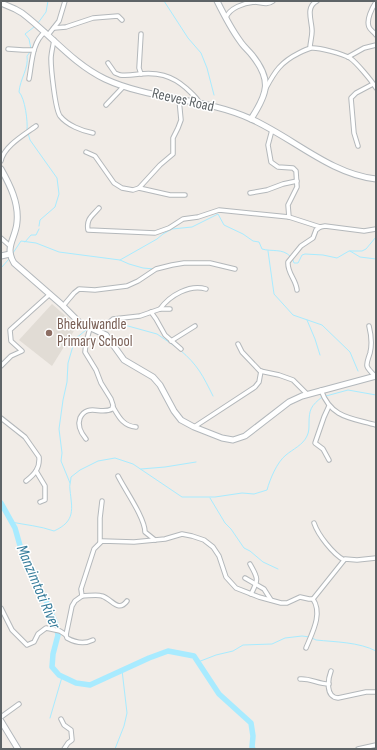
<svg xmlns="http://www.w3.org/2000/svg" width="377" height="750" font-family="'Sofia Sans Condensed',sans-serif">
<style>
.education{fill:#e1dcd5}
.lines{fill:none;stroke-linecap:round;stroke-linejoin:round}
.stream{stroke:#a8ebff;stroke-width:1}
.river{stroke:#a8ebff;stroke-width:5.5}
.street-casing{stroke:#b4b8bb;stroke-width:5.5}
.secondary-casing{stroke:#b3b8bc;stroke-width:7}
.street{stroke:#fff;stroke-width:3.5}
.secondary{stroke:#fff;stroke-width:5}
.education-dot{fill:#8d6e63;stroke:#fff;stroke-width:1.5}
.labels{text-anchor:middle;dominant-baseline:central;stroke-width:3;stroke-linejoin:round;paint-order:stroke}
.street-label{font-size:15px;fill:#5e6467;stroke:#fff}
.education-label{font-size:15px;fill:#785e54;stroke:#fff;text-anchor:start}
.water-label{font-size:16px;font-style:italic;fill:#377d9b;stroke:#fff}
</style>
<rect width="100%" height="100%" fill="#f1ece7"/>
<!-- education -->
<path class="education" d="M52 304 77 326 52 366 19 340Z"/>
<g class="lines">
<!-- stream -->
<g class="stream">
<path d="M164 1 188 38 201 53 207 68 214 95"/>
<path d="M38 23 46 12 48 1"/>
<path d="M31 49 29 39 25 34 34 27"/>
<path d="M27 130C28 122 25 98 19 92 20 79 29 68 27 56L30 52"/>
<path d="M28 133 30 140 57 178 59 194 55 207 40 220 39 226"/>
<path d="M25 242 31 235H36L39 229"/>
<path d="M268 251 274 294 293 315 322 325 350 352 358 371"/>
<path d="M350 251 360 257 376 259"/>
<path d="M13 253 21 241 36 243 59 252 120 260 129 264 143 268 154 269"/>
<path d="M120 260 157 239 163 234 172 229 192 227 218 214 224 225 243 234 253 241 259 242 262 249C272 252 282 248 290 256"/>
<path d="M293 260 294 263H298L302 255 305 254 323 255 337 258 349 251H362L366 249 376 237"/>
<path d="M1 268 9 259"/>
<path d="M307 320 315 339 320 355"/>
<path d="M89 325H105"/>
<path d="M108 325 128 326 157 334 176 347"/>
<path d="M180 350C198 365 203 376 213 396"/>
<path d="M326 396 348 390 376 395"/>
<path d="M141 469 165 467 196 462"/>
<path d="M70 483 61 461 62 453 59 429 63 400 67 382 68 363 75 339 86 330"/>
<path d="M210 498 225 523 231 529 244 548 250 551 263 562 278 569"/>
<path d="M11 522C26 525 40 526 54 531 76 521 72 509 70 490 69 485 71 481 71 477L80 470 98 461 115 458 133 464 182 497H215L242 493 254 494 267 490C270 479 277 462 286 455 293 449 303 445 307 436 309 432 309 428 309 424 309 409 311 406 322 397"/>
<path d="M312 638 316 640C335 642 359 642 376 651"/>
<path d="M198 662 216 655 233 651 243 645 272 644 285 638 302 636 310 637"/>
<path d="M50 718 62 677"/>
<path d="M115 749 124 726 127 713 122 670"/>
</g>
<!-- river -->
<path class="river" d="M1 503 15 528 23 556 46 601 56 624 58 635 53 654 52 667 59 675 76 683 90 685 149 658 168 651 194 656 219 694 251 723 253 736 252 747 253 749"/>
<!-- street casing -->
<g class="street-casing">
<g id="street">
<path d="M376 2C372 8 366 20 369 27 370 30 374 32 376 35"/>
<path d="M226 18C229 8 244 3 254 2 261 2 266 6 273 1"/>
<path d="M54 28 66 27 93 18 118 16 122 20"/>
<path d="M48 35 59 21 65 1"/>
<path d="M54 40C53 46 51 53 51 59 51 68 55 109 60 116 67 125 82 131 93 133"/>
<path d="M310 48C310 43 312 37 312 31 312 21 305 7 317 1"/>
<path d="M8 49 23 50H34"/>
<path d="M348 57 364 48 376 45"/>
<path d="M108 63 115 73 120 75C126 76 132 75 139 74 157 72 171 75 186 88 191 93 197 97 200 104"/>
<path d="M141 74 139 68 141 34"/>
<path d="M29 79C32 63 32 42 45 32"/>
<path d="M266 88C275 71 281 62 299 53 303 51 307 49 311 48 318 47 343 54 350 58 356 62 372 81 376 88"/>
<path d="M106 105 124 86"/>
<path d="M272 130 268 145 271 162 278 167 293 168 296 171 297 187 288 205 289 217"/>
<path d="M358 146 354 133 351 98 356 93 373 84"/>
<path d="M86 152 95 156 114 183 122 188 133 190 139 188 170 195H185"/>
<path d="M1 161C4 146 24 135 36 126"/>
<path d="M139 188 160 165 173 154V138L178 128 181 120 179 99"/>
<path d="M250 193 267 190 283 184 297 181"/>
<path d="M99 208C92 216 86 219 88 230L155 233 169 228 183 219 198 217 219 210 289 217 320 227 325 226 364 231 376 229"/>
<path d="M1 238 10 246"/>
<path d="M297 290C296 279 287 273 288 262L301 246 313 238 316 230 320 227"/>
<path d="M63 306 74 293 79 289 95 290 127 286 138 281 156 269 172 265 184 263H210L235 269"/>
<path d="M160 309C170 295 190 284 206 289"/>
<path d="M151 312 156 319 165 335 181 349"/>
<path d="M369 326C371 334 372 345 370 353 366 366 364 365 375 376"/>
<path d="M99 331 113 319 140 316 160 309H170"/>
<path d="M171 341 195 326"/>
<path d="M238 344 242 352 260 371 279 375 293 380 307 394"/>
<path d="M1 366 11 356 22 351 11 341 10 330 50 294"/>
<path d="M321 390C331 418 351 418 376 425"/>
<path d="M113 407C119 417 123 426 136 427"/>
<path d="M1 418 25 437 39 457C40 468 35 474 26 481"/>
<path d="M194 427 255 387 259 382 261 371"/>
<path d="M86 439C81 433 77 426 80 418 87 403 101 415 112 409L113 405 111 399 101 383 96 370 85 352 86 343 90 328"/>
<path d="M329 460 323 449 315 443 324 417 329 406"/>
<path d="M36 471 45 486V500L40 502"/>
<path d="M118 476C125 490 145 518 145 532L155 540"/>
<path d="M314 523C318 535 333 554 344 560"/>
<path d="M100 542V518L102 501"/>
<path d="M250 564C258 578 259 579 251 594"/>
<path d="M245 578 264 589 271 600"/>
<path d="M82 596C88 596 97 594 102 596 112 599 118 613 127 601"/>
<path d="M1 608 12 630 27 645 34 642 38 634 46 628 60 631 66 635"/>
<path d="M93 640C85 644 76 643 67 638L66 635 72 606 75 601 82 596 81 589 94 549 102 541 134 542 165 539 182 534 192 536 204 540 213 547 219 556 226 577 236 588 259 597 281 603H287L300 597 309 599H313L345 559 357 560 376 558"/>
<path d="M306 648C312 633 323 614 313 599"/>
<path d="M331 671C328 679 325 697 338 698L366 692H376"/>
<path d="M300 679C310 678 318 684 329 684"/>
<path d="M1 717 19 704"/>
<path d="M61 719 64 725 71 730 72 740 68 743 64 749"/>
<path d="M358 749 376 745"/>
</g>
</g>
<!-- secondary casing -->
<g class="secondary-casing">
<g id="secondary">
<path d="M217 1C224 15 231 29 240 41 243 46 248 50 252 55 272 80 268 93 251 119"/>
<path d="M1 3 15 9 22 13C50 34 73 64 105 79 150 100 206 98 251 119 292 137 330 174 376 179"/>
<path d="M1 169C10 185 19 203 17 222 16 238 4 247 14 263L61 304 80 323 106 335 124 360 153 377 160 385 174 411 181 420 194 427 222 438 233 440 245 436 289 402 302 396 376 376"/>
<path d="M1 256 10 254"/>
<path d="M1 721 18 749"/>
</g>
</g>
<!-- street -->
<use href="#street" class="street"/>
<!-- secondary -->
<use href="#secondary" class="secondary"/>
</g>
<!-- markers -->
<circle class="education-dot" cx="49" cy="333" r="4"/>
<g class="labels">
<!-- street labels -->
<g class="street-label">
<text transform="translate(183 100) rotate(13)">Reeves Road</text>
</g>
<!-- education labels -->
<g class="education-label">
<text x="57" y="324">Bhekulwandle<tspan x="57" dy="17">Primary School</tspan></text>
</g>
<!-- water labels -->
<g class="water-label">
<text transform="translate(38 587) rotate(67)">Manzimtoti River</text>
</g>
</g>
<!-- border -->
<rect width="377" height="750" fill="none" stroke="#5e6467" stroke-width="4"/>
</svg>
